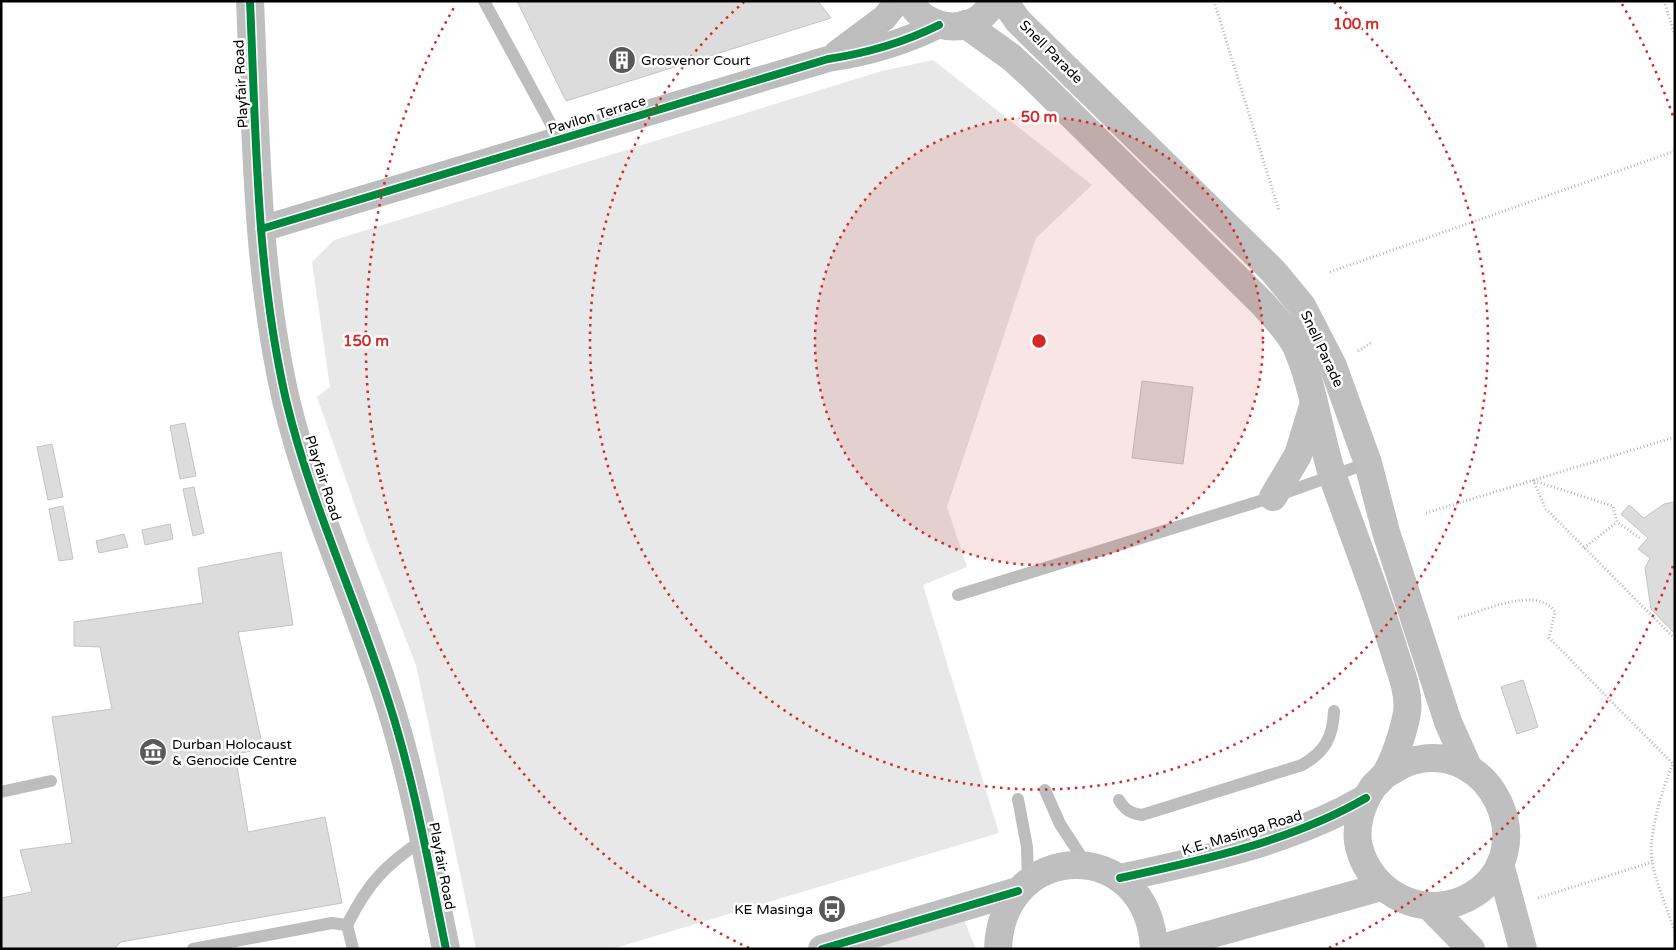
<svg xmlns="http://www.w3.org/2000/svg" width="1676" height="950" font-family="'Varela Round',sans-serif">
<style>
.green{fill:#e8e8e8}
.building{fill:#dcdcdc;stroke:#c4c4c4}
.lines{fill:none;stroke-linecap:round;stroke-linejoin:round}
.path{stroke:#b8b8b8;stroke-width:3;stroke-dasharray:1 2.5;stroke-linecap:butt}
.lane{stroke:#bdbdbd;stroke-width:12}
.street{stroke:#bdbdbd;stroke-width:26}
.secondary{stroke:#bfbfbf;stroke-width:28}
.cycleway-casing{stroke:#fff;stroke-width:11}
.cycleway{stroke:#00873e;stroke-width:8}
.ring{fill:none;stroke:#d62828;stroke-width:2.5;stroke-dasharray:2.5 5}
.labels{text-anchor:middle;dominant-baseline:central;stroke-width:5;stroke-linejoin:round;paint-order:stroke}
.street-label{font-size:14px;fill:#000;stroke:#fff}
.poi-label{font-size:14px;fill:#000;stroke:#fff;text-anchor:start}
.centre{fill:#d62828;stroke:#fff;stroke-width:2.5}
.ring-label{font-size:15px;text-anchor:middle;font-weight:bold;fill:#d62828;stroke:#fff;stroke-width:5;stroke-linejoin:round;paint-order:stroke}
</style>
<rect width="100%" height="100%" fill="#fff"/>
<!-- green -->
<g class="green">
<path d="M933 60 1092 185 1036 238 947 507 967 567 923 585 999 833 612 949H476L416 665 366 537 317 397 330 387 312 262 334 240 882 71Z"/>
<path d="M964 920 976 949H869Z"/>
</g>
<!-- building -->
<g class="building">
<path d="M517 1H818L831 18 566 101Z"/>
<path d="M1142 381 1193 387 1183 464 1132 458Z"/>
<path d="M185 423 196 476 180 479 170 426Z"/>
<path d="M52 444 63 497 48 500 37 447Z"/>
<path d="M194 487 204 533 193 536 183 489Z"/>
<path d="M1675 502V634L1651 609 1645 568 1650 558 1638 549 1648 538 1621 514 1629 505 1644 518 1664 504Z"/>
<path d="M63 506 73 559 59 561 49 509Z"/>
<path d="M170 524 173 539 145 545 142 530Z"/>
<path d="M124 534 128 547 99 553 96 541Z"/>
<path d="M281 552 293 625 238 632 263 749 235 754 248 832 325 817 342 903 121 942 114 949H1V898L32 892 20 850 72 843 52 717 112 709 100 647 74 646V622L203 603 198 568Z"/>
<path d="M1523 680 1538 727 1517 734 1501 687Z"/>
</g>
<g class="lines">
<!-- path -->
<g class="path">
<path d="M1214 1 1279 211"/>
<path d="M1664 1 1675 36"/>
<path d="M1330 272 1675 151"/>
<path d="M1358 351 1372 342"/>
<path d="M1533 480 1546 509 1675 639"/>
<path d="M1534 481 1613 506 1617 522 1641 539"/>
<path d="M1426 513 1675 437"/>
<path d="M1584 548 1617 522"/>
<path d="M1458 618C1483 611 1537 585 1555 612L1549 638 1673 764C1662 788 1648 836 1652 862 1657 885 1667 909 1675 932"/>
<path d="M1538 898 1652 862"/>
</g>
<!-- lane -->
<g class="lane">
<path d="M484 1 559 139"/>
<path d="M958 595 1273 497 1368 463"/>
<path d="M1045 790 1060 824 1086 864"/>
<path d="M1 792 51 781"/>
<path d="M1018 799 1027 847 1028 881"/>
<path d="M1119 800C1125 810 1130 813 1142 815L1302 765C1325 752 1333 737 1334 711"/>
<path d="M347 925C368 883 385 865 424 839"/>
<path d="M193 949 332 923 347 925 353 949"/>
</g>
<!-- street -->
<g class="street">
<path d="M837 53 884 18 898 1"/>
<path d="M261 229 828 59C868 53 903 43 939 25"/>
</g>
<!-- secondary -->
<g class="secondary">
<path d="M250 1C256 134 256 270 286 400 311 505 358 603 390 706 415 785 429 867 446 949"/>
<path d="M910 1C922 24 952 33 975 21 984 16 990 8 995 1"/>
<path d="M1004 1 1018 21 1273 271 1302 306 1333 366 1368 463 1386 532 1448 722 1468 767"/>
<path d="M965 24 1011 57 1033 77 1263 304C1274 317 1288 330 1296 346 1314 386 1319 435 1333 477 1353 534 1375 589 1393 647 1399 668 1410 691 1407 713 1404 729 1395 759 1386 773 1383 778 1377 782 1373 787 1362 803 1354 827 1359 847 1371 896 1429 923 1474 894 1543 849 1491 739 1412 761 1403 763 1394 770 1386 774"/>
<path d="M1273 497 1298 455 1313 406"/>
<path d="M1500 864 1523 949"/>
<path d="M1120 878C1204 860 1292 841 1366 798"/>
<path d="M1430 907 1471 949"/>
<path d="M822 949 1018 891"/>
<path d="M998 949C1002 838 1149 836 1154 949"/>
<path d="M1158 949 1381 887"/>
</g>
<!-- cycleway casing -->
<g class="cycleway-casing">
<g id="cycleway">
<path d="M250 1C256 134 256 270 286 400 311 505 358 603 390 706 415 785 429 867 446 949"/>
<path d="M261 229 828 59C868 53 903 43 939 25"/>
<path d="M1120 878C1204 860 1292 841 1366 798"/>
<path d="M822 949 1018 891"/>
</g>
</g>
<!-- cycleway -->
<use href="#cycleway" class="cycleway"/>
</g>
<!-- distance rings -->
<circle cx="1039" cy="341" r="224" fill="#d62828" fill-opacity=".12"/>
<g class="ring">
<circle cx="1039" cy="341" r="224"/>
<path d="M1334 2A449 449 0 1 1 744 2"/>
<path d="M1673 566A673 673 0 0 1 1329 948M749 948A673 673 0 0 1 456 4M1622 4A673 673 0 0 1 1673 116"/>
</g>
<!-- icons -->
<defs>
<g id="building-disc" transform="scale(1.4375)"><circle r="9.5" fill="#595959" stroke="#fff"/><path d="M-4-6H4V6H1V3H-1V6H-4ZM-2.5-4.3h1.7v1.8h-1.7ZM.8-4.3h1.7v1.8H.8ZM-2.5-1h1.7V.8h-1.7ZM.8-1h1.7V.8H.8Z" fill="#fff"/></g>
<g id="museum-disc" transform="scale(1.4375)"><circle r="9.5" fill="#595959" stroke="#fff"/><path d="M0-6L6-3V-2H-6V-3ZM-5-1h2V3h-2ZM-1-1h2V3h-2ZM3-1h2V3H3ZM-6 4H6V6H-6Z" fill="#fff"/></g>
<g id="bus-disc" transform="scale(1.4375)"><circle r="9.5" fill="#595959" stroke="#fff"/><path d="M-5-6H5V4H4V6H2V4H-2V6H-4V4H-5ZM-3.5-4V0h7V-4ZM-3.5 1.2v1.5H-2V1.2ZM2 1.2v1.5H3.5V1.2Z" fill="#fff"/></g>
</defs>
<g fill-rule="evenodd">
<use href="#building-disc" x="622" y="60"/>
<use href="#museum-disc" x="153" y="752"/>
<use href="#bus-disc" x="832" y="909"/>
</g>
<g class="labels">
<!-- street labels -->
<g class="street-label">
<text transform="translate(1051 52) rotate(45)">Snell Parade</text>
<text transform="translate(241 84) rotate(-93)">Playfair Road</text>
<text transform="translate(597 115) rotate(-17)">Pavilon Terrace</text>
<text transform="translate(1322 349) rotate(65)">Snell Parade</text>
<text transform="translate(323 478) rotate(72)">Playfair Road</text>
<text transform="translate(1242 833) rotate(-17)">K.E. Masinga Road</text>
<text transform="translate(442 866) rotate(79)">Playfair Road</text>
</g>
<!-- poi labels -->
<g class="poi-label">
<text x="641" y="60">Grosvenor Court</text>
<text x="172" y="744">Durban Holocaust<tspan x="172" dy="16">&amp; Genocide Centre</tspan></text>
<text x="813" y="909" text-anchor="end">KE Masinga</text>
</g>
</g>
<circle cx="1039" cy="341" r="8" class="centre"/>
<g class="ring-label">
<text x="1356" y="29">100 m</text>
<text x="1039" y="122">50 m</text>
<text x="366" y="346">150 m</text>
</g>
<!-- border -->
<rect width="1676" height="950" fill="none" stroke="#000000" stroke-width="5"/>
</svg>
